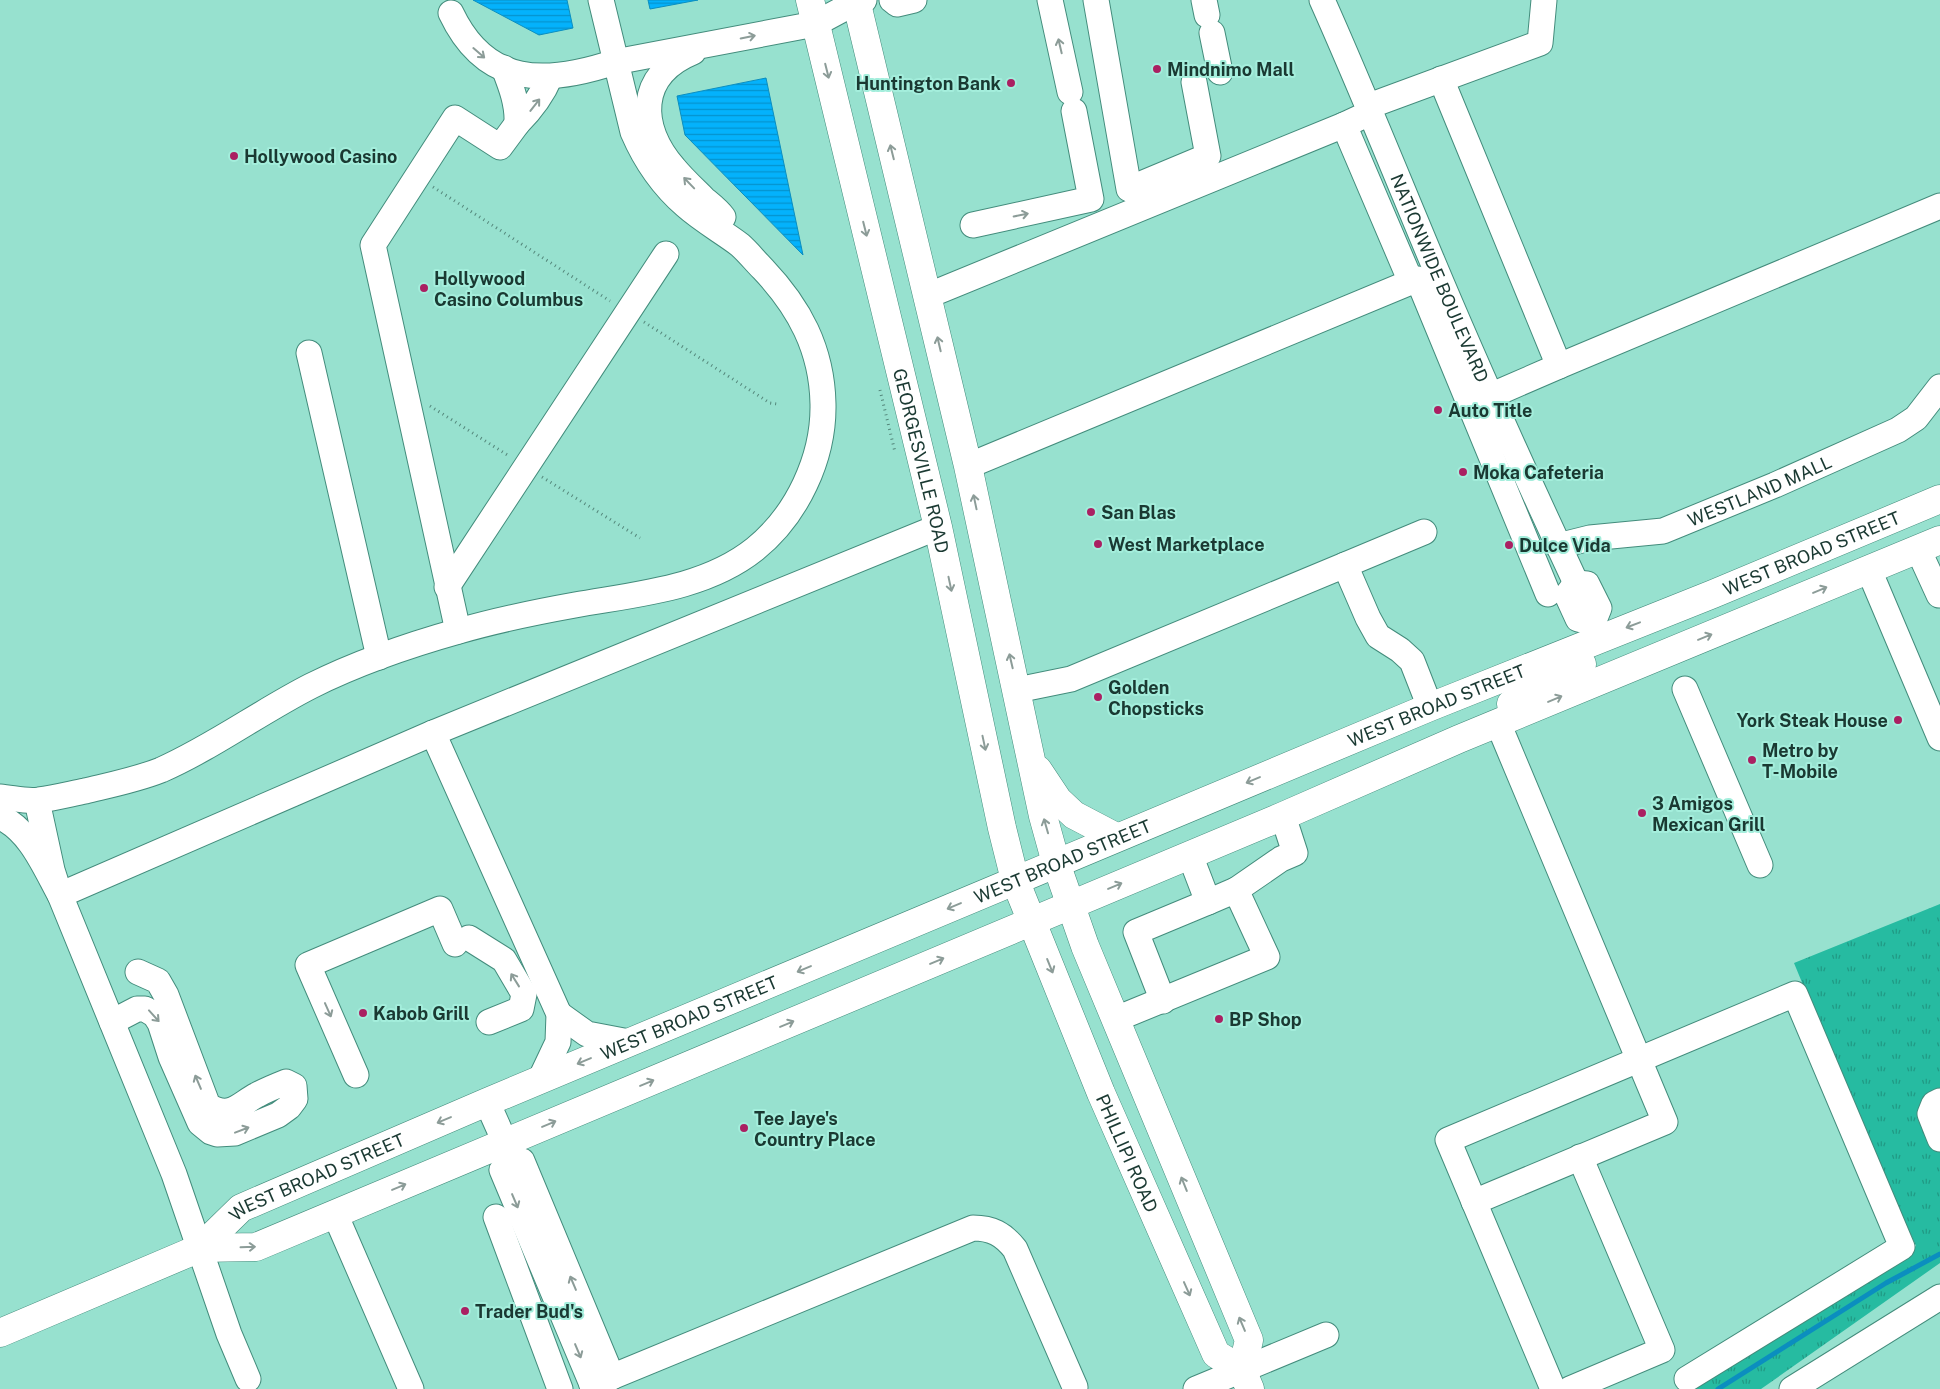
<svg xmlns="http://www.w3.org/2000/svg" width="1940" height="1389" font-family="'Public Sans',sans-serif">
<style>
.grass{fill:url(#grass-tufts)}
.water{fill:url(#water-rules);stroke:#0b8ebf}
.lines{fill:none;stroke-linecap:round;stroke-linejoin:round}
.stream{stroke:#0b8ebf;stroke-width:5}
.minor-casing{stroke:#438c7c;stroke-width:27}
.major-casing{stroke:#438c7c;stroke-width:29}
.path{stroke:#54877b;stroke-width:3;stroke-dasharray:1 4;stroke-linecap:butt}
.minor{stroke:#fff;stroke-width:25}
.major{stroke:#fff;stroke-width:28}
.oneway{stroke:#8c9c98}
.poi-dot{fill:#aa2062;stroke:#a4eedc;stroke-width:2}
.labels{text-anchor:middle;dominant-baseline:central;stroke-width:4;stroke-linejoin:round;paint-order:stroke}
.poi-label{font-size:18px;font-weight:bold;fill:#1a3932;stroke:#a4eedc;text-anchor:start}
.street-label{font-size:18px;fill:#1a3932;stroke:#a4eedc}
</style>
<defs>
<pattern id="grass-tufts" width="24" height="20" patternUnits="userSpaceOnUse" patternTransform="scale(1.25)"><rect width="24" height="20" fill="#26bba1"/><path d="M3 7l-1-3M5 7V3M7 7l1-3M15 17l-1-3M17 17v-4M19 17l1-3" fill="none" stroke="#209984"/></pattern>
<pattern id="water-rules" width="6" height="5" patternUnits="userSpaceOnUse" patternTransform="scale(1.25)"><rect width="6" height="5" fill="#04b2fc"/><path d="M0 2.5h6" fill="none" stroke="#0592cd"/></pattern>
</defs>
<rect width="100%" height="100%" fill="#97e1cf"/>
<!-- grass -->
<path class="grass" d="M1940 904V1263L1761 1389H1694L1916 1246 1845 1087 1794 963Z"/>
<!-- water -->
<g class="water">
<path d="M473 0H567L573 28 539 35Z"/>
<path d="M648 0H698L650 9Z"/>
<path d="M766 78 803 255 685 135 677 96Z"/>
</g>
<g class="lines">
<!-- stream -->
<path class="stream" d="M1718 1389 1886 1283 1940 1254"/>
<!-- minor casing -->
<g class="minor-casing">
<g id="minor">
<path d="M892 0 897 4 914 0"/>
<path d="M1050 0 1070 92"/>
<path d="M1096 0 1129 189 1208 156 1194 82"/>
<path d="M1204 0 1207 15"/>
<path id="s1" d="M1322 0C1360 85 1395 172 1431 258 1477 368 1526 476 1576 583"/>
<path d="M451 13C486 87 546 85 615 62L815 24 856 2 864 0"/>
<path d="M1212 33 1220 72"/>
<path d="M693 52C637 75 638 127 674 168 683 179 694 189 704 199 710 204 718 210 723 217"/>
<path d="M504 68C511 86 518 104 517 124 532 109 542 96 550 77"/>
<path d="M1441 79 1559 366 1490 396"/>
<path d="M1369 106 1540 43 1544 0"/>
<path d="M1359 118 1344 125 1411 282"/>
<path d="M973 225 1091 199 1074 111"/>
<path d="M927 296 1344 125"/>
<path d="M309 353 379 657"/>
<path d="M1559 366 1940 206"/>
<path d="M968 466 1418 279 1548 594"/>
<path id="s2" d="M1558 546 1590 538 1663 531 1775 485 1898 430 1916 418 1940 387"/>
<path d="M1918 549 1939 595 1940 594"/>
<path d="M1345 565 1424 532"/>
<path d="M1869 570 1940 738"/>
<path d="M1576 583 1587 584 1599 608 1593 623 1578 619 1567 595Z"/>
<path d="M447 587 666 254"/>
<path d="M458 631 373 245 455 118 500 147 517 124"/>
<path d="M1685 689 1760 865"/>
<path d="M1017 690 1071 679 1345 565 1368 618 1378 636 1400 650 1412 661 1430 707"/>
<path d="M433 733 559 1014 558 1042 540 1080"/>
<path d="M0 797C13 798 27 802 39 800 54 798 70 794 85 791 110 785 136 780 161 770 213 747 260 712 311 686 357 663 409 645 459 631 497 620 536 612 575 605 636 594 705 589 755 549 797 515 824 458 823 404 822 349 799 307 763 269 755 261 748 252 740 245 723 232 703 221 686 206 663 186 645 160 633 132L601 0"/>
<path d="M37 801 52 870 60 895 174 1174 229 1334 248 1379"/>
<path d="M0 817C30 830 45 868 60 895L433 733 938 527"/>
<path d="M1236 890 1281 859 1295 853 1283 816"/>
<path d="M469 938 504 960 524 994 521 1009 489 1022"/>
<path d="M1163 1001 1136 932 1208 902"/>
<path d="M559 1014 587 1034 629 1042"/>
<path d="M1116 1019 1267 957 1236 890 1208 902 1190 855"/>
<path d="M112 1022 137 1009H145L155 1015 160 1023 171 1057 200 1123 211 1132 217 1134 235 1133 278 1115 289 1107 295 1099 294 1086 286 1082C276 1086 266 1090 257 1095 238 1105 231 1119 208 1106L166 995 158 981 138 972"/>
<path d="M356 1075 308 965 440 909 455 944"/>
<path d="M1940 1101 1934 1104 1930 1114 1940 1139"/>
<path d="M487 1102 512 1158 522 1161 612 1377"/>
<path d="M512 1158 502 1170 594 1389"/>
<path d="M1474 1202 1665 1122 1498 723"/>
<path d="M335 1214 411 1389"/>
<path d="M496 1217 560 1389"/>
<path d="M592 1385 973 1228C992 1228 1003 1234 1015 1249L1075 1387"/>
<path d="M1196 1389 1326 1335"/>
<path d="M1553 1389 1448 1140 1795 994 1902 1247 1687 1379"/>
<path d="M1570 1389 1662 1350 1580 1157"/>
<path d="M1792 1389 1940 1297"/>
</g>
</g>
<!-- major casing -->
<g class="major-casing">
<g id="major">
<path id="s3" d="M810 0 938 527 1002 828 1015 880 1101 1093 1216 1354 1242 1370 1250 1389"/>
<path d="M856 0 968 466 1043 816 1056 863 1085 946 1249 1340 1242 1370"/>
<path d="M1511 704 1550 678 1582 664"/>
<path d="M1038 770 1058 800 1074 815 1116 837"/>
<path id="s4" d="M200 1248 241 1208 487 1102 1430 707 1713 594 1940 499"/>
<path d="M0 1333 200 1248 256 1247 1283 816 1459 739 1940 540"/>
</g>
</g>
<!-- path -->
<g class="path">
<path d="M433 187 610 301"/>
<path d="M644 322 770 403 777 404"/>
<path d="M880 390 895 452"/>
<path d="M430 406 509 456"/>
<path d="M542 477 640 538"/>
</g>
<!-- minor -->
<use href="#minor" class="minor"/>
<!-- major -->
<use href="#major" class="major"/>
</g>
<!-- one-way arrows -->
<defs><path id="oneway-shaft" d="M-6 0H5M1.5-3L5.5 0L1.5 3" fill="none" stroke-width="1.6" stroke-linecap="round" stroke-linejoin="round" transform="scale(1.25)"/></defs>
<g class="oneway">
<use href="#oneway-shaft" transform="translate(748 37) rotate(-11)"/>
<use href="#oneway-shaft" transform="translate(1060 46) rotate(-103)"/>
<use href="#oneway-shaft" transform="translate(479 53) rotate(41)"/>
<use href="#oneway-shaft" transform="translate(827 71) rotate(76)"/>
<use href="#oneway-shaft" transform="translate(535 105) rotate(-52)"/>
<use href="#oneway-shaft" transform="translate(892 152) rotate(-104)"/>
<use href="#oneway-shaft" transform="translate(689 183) rotate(-134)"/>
<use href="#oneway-shaft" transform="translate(1021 215) rotate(-12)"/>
<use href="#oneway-shaft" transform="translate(865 229) rotate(76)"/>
<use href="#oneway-shaft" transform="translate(939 344) rotate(-103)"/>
<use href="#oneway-shaft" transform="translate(975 502) rotate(-102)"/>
<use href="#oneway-shaft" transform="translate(950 584) rotate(78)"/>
<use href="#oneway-shaft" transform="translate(1820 590) rotate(-23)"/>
<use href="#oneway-shaft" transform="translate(1633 625) rotate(159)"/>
<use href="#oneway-shaft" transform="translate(1705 637) rotate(-22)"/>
<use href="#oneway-shaft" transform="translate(1011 661) rotate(-103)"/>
<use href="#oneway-shaft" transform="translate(1555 699) rotate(-23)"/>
<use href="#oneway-shaft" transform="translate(984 743) rotate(78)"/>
<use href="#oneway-shaft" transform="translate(1253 780) rotate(157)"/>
<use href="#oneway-shaft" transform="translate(1046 826) rotate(-106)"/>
<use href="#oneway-shaft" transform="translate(1115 886) rotate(-23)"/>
<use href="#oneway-shaft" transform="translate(954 906) rotate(157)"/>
<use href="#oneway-shaft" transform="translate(937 961) rotate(-23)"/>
<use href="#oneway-shaft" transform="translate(1050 966) rotate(68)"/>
<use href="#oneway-shaft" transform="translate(804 969) rotate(157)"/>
<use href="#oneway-shaft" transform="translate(515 980) rotate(-122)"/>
<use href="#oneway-shaft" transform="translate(328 1010) rotate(66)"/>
<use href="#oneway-shaft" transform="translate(154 1016) rotate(48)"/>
<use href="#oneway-shaft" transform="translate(787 1024) rotate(-23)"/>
<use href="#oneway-shaft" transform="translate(584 1061) rotate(157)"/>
<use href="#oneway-shaft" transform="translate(198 1082) rotate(-113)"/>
<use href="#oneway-shaft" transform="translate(647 1083) rotate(-23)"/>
<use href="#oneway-shaft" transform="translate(444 1120) rotate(157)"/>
<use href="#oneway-shaft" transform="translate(549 1124) rotate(-23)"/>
<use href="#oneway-shaft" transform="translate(242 1130) rotate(-21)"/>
<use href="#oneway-shaft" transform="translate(1184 1184) rotate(-112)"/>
<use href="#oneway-shaft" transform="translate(399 1187) rotate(-23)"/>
<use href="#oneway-shaft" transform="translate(515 1201) rotate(67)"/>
<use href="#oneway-shaft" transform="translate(248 1247) rotate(-2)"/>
<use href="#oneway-shaft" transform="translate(573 1283) rotate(-113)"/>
<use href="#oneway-shaft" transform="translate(1187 1289) rotate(66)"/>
<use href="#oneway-shaft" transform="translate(1242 1324) rotate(-113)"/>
<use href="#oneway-shaft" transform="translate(578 1351) rotate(67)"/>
</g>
<!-- markers -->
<g class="poi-dot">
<circle cx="1157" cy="69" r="5"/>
<circle cx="1011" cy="83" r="5"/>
<circle cx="234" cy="156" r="5"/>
<circle cx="424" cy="288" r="5"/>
<circle cx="1438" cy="410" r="5"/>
<circle cx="1463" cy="472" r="5"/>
<circle cx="1091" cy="512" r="5"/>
<circle cx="1098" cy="544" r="5"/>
<circle cx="1509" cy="545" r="5"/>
<circle cx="1098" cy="697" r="5"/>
<circle cx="1898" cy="720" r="5"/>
<circle cx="1752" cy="760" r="5"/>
<circle cx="1642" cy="813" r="5"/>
<circle cx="363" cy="1013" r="5"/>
<circle cx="1219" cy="1019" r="5"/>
<circle cx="744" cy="1128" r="5"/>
<circle cx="465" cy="1311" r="5"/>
</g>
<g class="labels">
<!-- poi labels -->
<g class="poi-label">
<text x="1167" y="69">Mindnimo Mall</text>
<text x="1001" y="83" text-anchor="end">Huntington Bank</text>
<text x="244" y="156">Hollywood Casino</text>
<text x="434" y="278">Hollywood<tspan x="434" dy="21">Casino Columbus</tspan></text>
<text x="1448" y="410">Auto Title</text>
<text x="1473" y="472">Moka Cafeteria</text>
<text x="1101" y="512">San Blas</text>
<text x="1108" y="544">West Marketplace</text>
<text x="1519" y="545">Dulce Vida</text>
<text x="1108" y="687">Golden<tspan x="1108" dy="21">Chopsticks</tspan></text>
<text x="1888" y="720" text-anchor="end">York Steak House</text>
<text x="1762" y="750">Metro by<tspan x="1762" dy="21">T-Mobile</tspan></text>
<text x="1652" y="803">3 Amigos<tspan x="1652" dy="21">Mexican Grill</tspan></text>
<text x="373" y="1013">Kabob Grill</text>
<text x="1229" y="1019">BP Shop</text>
<text x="754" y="1118">Tee Jaye's<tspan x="754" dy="21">Country Place</tspan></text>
<text x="475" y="1311">Trader Bud's</text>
</g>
<!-- street labels -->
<g class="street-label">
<text stroke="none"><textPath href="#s1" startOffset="302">NATIONWIDE BOULEVARD</textPath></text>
<text stroke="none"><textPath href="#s3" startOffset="474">GEORGESVILLE ROAD</textPath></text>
<text stroke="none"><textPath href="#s2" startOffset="211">WESTLAND MALL</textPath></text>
<text stroke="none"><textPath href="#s4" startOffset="1759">WEST BROAD STREET</textPath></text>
<text stroke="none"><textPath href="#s4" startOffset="1354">WEST BROAD STREET</textPath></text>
<text stroke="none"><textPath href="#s4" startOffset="949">WEST BROAD STREET</textPath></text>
<text stroke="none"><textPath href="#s4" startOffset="544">WEST BROAD STREET</textPath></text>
<text stroke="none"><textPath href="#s3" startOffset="1199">PHILLIPI ROAD</textPath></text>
<text stroke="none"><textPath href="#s4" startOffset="139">WEST BROAD STREET</textPath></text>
</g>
</g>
</svg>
